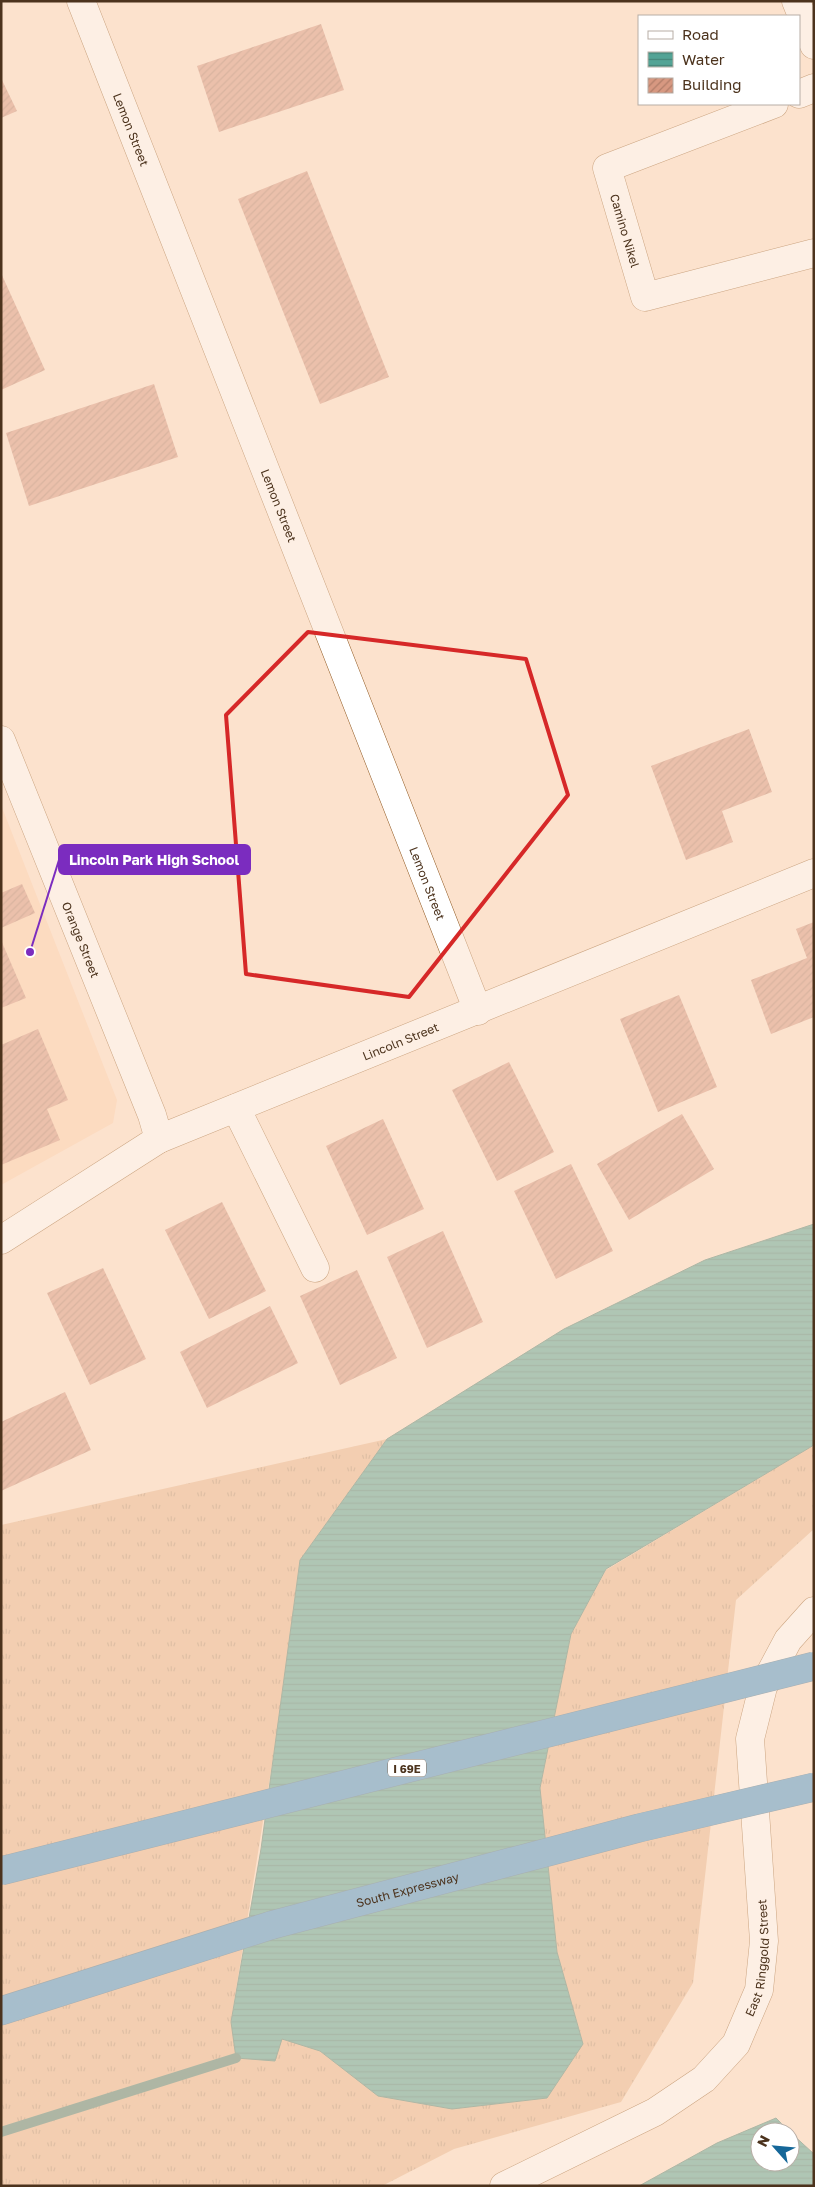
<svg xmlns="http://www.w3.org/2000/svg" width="815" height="2187" font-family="'Golos Text',sans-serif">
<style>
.built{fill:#fcd2af}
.grass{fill:url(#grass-tufts)}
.water{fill:url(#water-rules);stroke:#518272}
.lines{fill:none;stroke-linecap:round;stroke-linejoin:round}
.stream{stroke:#518272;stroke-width:10}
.building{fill:url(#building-hatch)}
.minor-casing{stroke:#925b24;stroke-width:29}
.highway-casing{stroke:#45718d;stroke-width:29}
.minor{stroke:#fff;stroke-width:28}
.highway{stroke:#4193ca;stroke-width:28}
.highway-bridge-casing{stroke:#45718d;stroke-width:29;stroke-linecap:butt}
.highway-bridge{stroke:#4193ca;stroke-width:28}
.marked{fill:none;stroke:#d62828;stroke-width:4;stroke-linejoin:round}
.labels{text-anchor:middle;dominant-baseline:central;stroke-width:4;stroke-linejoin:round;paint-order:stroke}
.shield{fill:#fff;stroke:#827061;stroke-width:1}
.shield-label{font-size:11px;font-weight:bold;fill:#4c331d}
.street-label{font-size:12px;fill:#4c331d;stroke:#fff}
.leader{fill:none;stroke:#7b2cbf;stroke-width:2}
.callout-dot{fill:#7b2cbf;stroke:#fff;stroke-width:2}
.callout{fill:#7b2cbf;stroke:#7b2cbf;stroke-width:2}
.callout-label{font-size:14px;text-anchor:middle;font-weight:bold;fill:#fff}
</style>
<defs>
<pattern id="grass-tufts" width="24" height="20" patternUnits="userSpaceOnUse" patternTransform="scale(1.25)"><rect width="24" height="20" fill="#e8b78e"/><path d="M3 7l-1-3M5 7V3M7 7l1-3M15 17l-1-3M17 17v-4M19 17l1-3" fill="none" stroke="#be9573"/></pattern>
<pattern id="water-rules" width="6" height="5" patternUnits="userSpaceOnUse" patternTransform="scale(1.25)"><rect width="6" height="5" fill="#53a496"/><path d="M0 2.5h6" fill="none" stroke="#47867a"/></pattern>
<pattern id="building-hatch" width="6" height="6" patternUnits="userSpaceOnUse" patternTransform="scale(1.25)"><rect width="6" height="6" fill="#d79881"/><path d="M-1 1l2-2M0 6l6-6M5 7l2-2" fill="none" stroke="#b17d69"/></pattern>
</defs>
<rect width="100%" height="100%" fill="#fce2cd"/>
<!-- built -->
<path class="built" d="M1 805 117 1100 113 1123 1 1185Z"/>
<!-- grass -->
<path class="grass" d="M387 1439 300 1560 276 1740 231 2022 320 2051 378 2096 452 2109 547 2098 583 2044 557 1952 540 1788 571 1634 606 1570 812 1446 814 1449V1529L736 1600 693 1983 621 2102 454 2149 382 2186H1V1525Z"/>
<!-- water -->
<g class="water">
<path d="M814 1224V1445L606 1569 571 1634 540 1788 557 1952 583 2044 547 2098 452 2109 378 2096 320 2051 282 2039 275 2061 236 2058 231 2022 261 1849 300 1560 387 1439 564 1329 705 1260Z"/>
<path d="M776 2118 790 2132H760V2162H790V2132L814 2154V2186H639L717 2143Z"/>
</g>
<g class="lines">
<!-- stream -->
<path class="stream" d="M1 2132 236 2058"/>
</g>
<!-- building -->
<g class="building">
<path d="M321 24 344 90 219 132 197 66Z"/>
<path d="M1 78 17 111 1 118Z"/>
<path d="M307 171 389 377 320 404 238 199Z"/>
<path d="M1 273 45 370 1 390Z"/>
<path d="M154 384 178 457 29 506 6 433Z"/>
<path d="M749 729 772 792 722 811 733 842 686 860 651 766Z"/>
<path d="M22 884 35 913 1 928V893Z"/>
<path d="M814 922V1017L771 1034 751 980 807 958 796 929Z"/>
<path d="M1 940 26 998 1 1008Z"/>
<path d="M679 995 717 1087 658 1112 620 1019Z"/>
<path d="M38 1029 68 1100 47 1109 60 1140 1 1165V1045Z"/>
<path d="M509 1062 554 1152 497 1181 452 1090Z"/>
<path d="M682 1114 714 1169 629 1220 597 1164Z"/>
<path d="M383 1119 424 1209 367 1235 326 1146Z"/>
<path d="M571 1164 613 1251 556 1279 514 1191Z"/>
<path d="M222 1202 266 1291 209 1319 165 1230Z"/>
<path d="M443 1231 483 1322 427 1348 387 1257Z"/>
<path d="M103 1268 146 1359 90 1385 47 1293Z"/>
<path d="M357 1270 397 1358 340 1385 300 1296Z"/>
<path d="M270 1306 298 1363 207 1408 180 1352Z"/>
<path d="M65 1392 91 1450 1 1491V1422Z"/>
</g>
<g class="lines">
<!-- minor casing -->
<g class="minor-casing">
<g id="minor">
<path id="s1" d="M81 1 478 1011"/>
<path d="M796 1 814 45"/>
<path d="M799 94 814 88"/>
<path id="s2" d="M774 104 607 168 645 297 814 253"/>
<path id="s3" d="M1 740 152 1115 159 1139"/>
<path d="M236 1108 315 1268"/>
<path id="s4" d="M1 1240 159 1139 814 873"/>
<path id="s5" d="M504 2186 655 2112 704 2079 736 2044 759 1990 764 1941 750 1739 763 1687 788 1640 814 1611"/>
</g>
</g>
<!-- highway casing -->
<g class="highway-casing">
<path id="highway" d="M1 2011 272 1925"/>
</g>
<!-- minor -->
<use href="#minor" class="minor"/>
<!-- highway -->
<use href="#highway" class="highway"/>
<!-- highway-bridge casing -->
<g class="highway-bridge-casing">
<g id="highway-bridge">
<path d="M1 1871 814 1666"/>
<path id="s6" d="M272 1925 639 1828 814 1787"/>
</g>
</g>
<!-- highway-bridge -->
<use href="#highway-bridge" class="highway-bridge"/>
</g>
<!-- marked area -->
<path d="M0 0H815V2187H0ZM308 632 526 659 568 795 409 997 246 974 226 715Z" fill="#fce2cd" fill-opacity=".55" fill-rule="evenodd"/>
<path class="marked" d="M308 632 526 659 568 795 409 997 246 974 226 715Z"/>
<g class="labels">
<!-- shield labels -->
<rect class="shield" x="388" y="1759.5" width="38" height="17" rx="4"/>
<g class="shield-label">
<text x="407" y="1768">I 69E</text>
</g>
<!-- street labels -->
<g class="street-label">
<text stroke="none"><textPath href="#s1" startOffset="138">Lemon Street</textPath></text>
<text stroke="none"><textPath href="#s2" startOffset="244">Camino Nikel</textPath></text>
<text stroke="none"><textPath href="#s1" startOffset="542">Lemon Street</textPath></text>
<text stroke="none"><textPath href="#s1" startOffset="948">Lemon Street</textPath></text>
<text stroke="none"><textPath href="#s3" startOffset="215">Orange Street</textPath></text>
<text stroke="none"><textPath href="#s4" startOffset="448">Lincoln Street</textPath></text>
<text stroke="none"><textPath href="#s6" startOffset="140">South Expressway</textPath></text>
<text stroke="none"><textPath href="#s5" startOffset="365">East Ringgold Street</textPath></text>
</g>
</g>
<!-- callouts -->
<path class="leader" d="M30 952L59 860"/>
<circle class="callout-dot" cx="30" cy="952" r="5"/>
<rect class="callout" x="59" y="845" width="191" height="29" rx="5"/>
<g class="callout-label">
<text x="154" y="865">Lincoln Park High School</text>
</g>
<!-- border -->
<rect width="815" height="2187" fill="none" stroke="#4c331d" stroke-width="5"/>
<!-- legend -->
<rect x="638" y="15" width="162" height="90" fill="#ffffff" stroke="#b7ada5"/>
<rect x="648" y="31" width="25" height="8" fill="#ffffff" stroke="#b7ada5"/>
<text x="682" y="40" font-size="15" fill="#4c331d">Road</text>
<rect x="648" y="52" width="25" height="15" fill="url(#water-rules)" stroke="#b7ada5"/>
<text x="682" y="65" font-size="15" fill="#4c331d">Water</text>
<rect x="648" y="78" width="25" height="15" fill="url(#building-hatch)" stroke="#b7ada5"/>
<text x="682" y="90" font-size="15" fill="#4c331d">Building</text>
<!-- north arrow -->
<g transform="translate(775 2147) rotate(297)"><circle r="24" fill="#ffffff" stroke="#b7ada5"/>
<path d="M0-4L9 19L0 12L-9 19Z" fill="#156799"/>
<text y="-8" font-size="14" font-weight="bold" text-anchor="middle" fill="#4c331d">N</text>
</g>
</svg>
